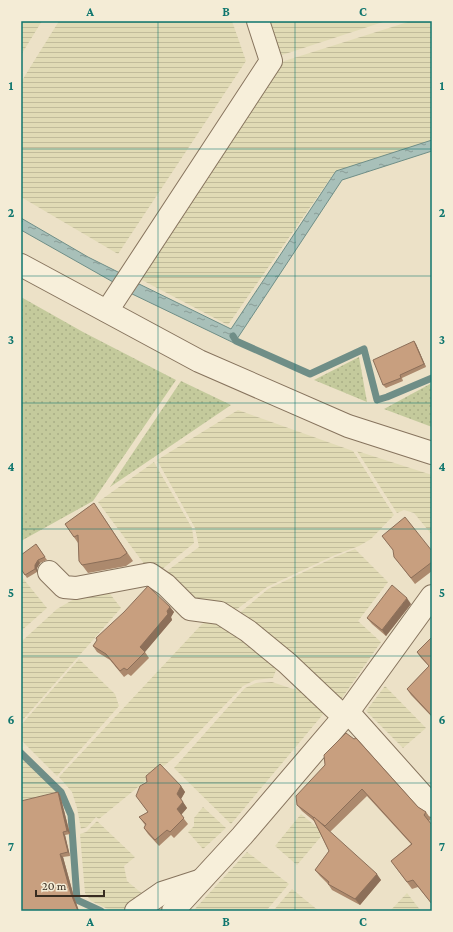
<svg xmlns="http://www.w3.org/2000/svg" width="453" height="932" font-family="'Crimson Pro',serif">
<style>
.farmland{fill:url(#farmland-rules)}
.grass{fill:url(#grass-dots)}
.water{fill:url(#water-ripples);stroke:#6f8e87}
.lines{fill:none;stroke-linecap:round;stroke-linejoin:round}
.stream{stroke:#6f8e87;stroke-width:7}
.minor-casing{stroke:#87745e;stroke-width:24}
.minor{stroke:#f7efda;stroke-width:22}
.wall{fill:#ac896d}
.shaded-wall{fill:#8c6f59}
.building{fill:#c89f7f;stroke:#8c6f59}
.grid{fill:none;stroke:#0f766e;stroke-width:1;stroke-opacity:0.55}
.neatline{fill:none;stroke:#0f766e;stroke-width:1.5}
.grid-label{font-size:13px;text-anchor:middle;font-weight:bold;fill:#0f766e}
</style>
<defs>
<pattern id="farmland-rules" width="6" height="5" patternUnits="userSpaceOnUse"><rect width="6" height="5" fill="#e1dbb5"/><path d="M0 2.5h6" fill="none" stroke="#c2bc9b"/></pattern>
<pattern id="grass-dots" width="8" height="8" patternUnits="userSpaceOnUse"><rect width="8" height="8" fill="#c4ca9c"/><path d="M2 2h.1M6 6h.1" fill="none" stroke="#a9ae86" stroke-width="1.8" stroke-linecap="round"/></pattern>
<pattern id="water-ripples" width="26" height="14" patternUnits="userSpaceOnUse"><rect width="26" height="14" fill="#a8c0b9"/><path d="M2 4q2-2 4 0t4 0M15 11q2-2 4 0t4 0" fill="none" stroke="#8a9c96"/></pattern>
</defs>
<rect width="100%" height="100%" fill="#ece1c7"/>
<!-- farmland -->
<g class="farmland">
<path d="M21 21H42L21 55Z"/>
<path d="M59 21H232L246 61 118 254 21 197V82Z"/>
<path d="M268 21H386L279 56Z"/>
<path d="M411 21H432V141L334 173 228 325 138 278 278 63Z"/>
<path d="M238 410 353 451 394 515 371 539 359 546 335 555 267 587 233 612 189 601 163 574 199 547 195 528 157 460Z"/>
<path d="M357 451 432 475V535L414 513 404 510 397 513Z"/>
<path d="M154 462 192 528 194 543 161 570 145 565 98 502Z"/>
<path d="M355 549 388 582 358 621 381 642 342 698 334 699 236 616 268 589 335 557Z"/>
<path d="M21 576 47 608 21 631Z"/>
<path d="M107 590 121 608 21 722V642L57 609 81 595Z"/>
<path d="M215 619 278 665 273 678 255 680 243 686 176 756 99 819 96 817 87 827 81 829 77 808 72 792 59 777 202 624Z"/>
<path d="M79 659 115 694 119 706 57 776 21 740V725Z"/>
<path d="M272 682 293 689H300L325 712 231 824 174 768 245 688 256 683Z"/>
<path d="M385 686 426 728 403 748 366 711Z"/>
<path d="M21 755 60 794 21 803Z"/>
<path d="M203 807 226 828 203 849 188 832 194 826V818Z"/>
<path d="M301 814 324 833 297 865 275 846Z"/>
<path d="M97 821 135 857 124 866 127 881 139 891 149 898 127 911H112L91 901 85 893 80 834 86 832Z"/>
<path d="M247 852 289 884 266 911H193Z"/>
<path d="M292 889 319 911H273Z"/>
<path d="M407 893 421 911H390Z"/>
</g>
<!-- grass -->
<g class="grass">
<path d="M21 297 83 332 176 380 93 501 21 541Z"/>
<path d="M359 357 367 402 314 380Z"/>
<path d="M181 381 231 405 110 487Z"/>
<path d="M430 384 432 393V427L384 409Z"/>
</g>
<!-- water -->
<g class="water">
<path d="M432 140V151L342 180 237 339 234 343 128 292 135 282 231 329 336 171Z"/>
<path d="M21 218 88 257 120 273 113 282 21 230Z"/>
</g>
<g class="lines">
<!-- stream -->
<g class="stream">
<path d="M233 336 236 341 310 374 364 349 377 400 387 397 432 378"/>
<path d="M21 753 61 792 71 815 77 900 101 911"/>
</g>
<!-- minor casing -->
<g class="minor-casing">
<g id="minor">
<path d="M21 265 199 361 348 426 432 453"/>
<path d="M107 311 271 61 258 21"/>
<path d="M49 572 64 587 76 588 150 574 166 585 190 609 220 613 248 631 287 663 344 717"/>
<path d="M348 712 432 806"/>
<path d="M136 911 162 893 199 881"/>
<path d="M173 911 242 836 348 712 432 596"/>
</g>
</g>
<!-- minor -->
<use href="#minor" class="minor"/>
</g>
<!-- wall -->
<g class="wall">
<path d="M414 341 416 344 426 367 402 378 403 381 386 388 383 385Z"/>
<path d="M94 503 133 561 126 566 88 573 79 561 78 543 65 524Z"/>
<path d="M382 536 432 551V571L415 584 399 563 394 557V551Z"/>
<path d="M36 544 47 560 40 563 37 568V572L27 578 21 569Z"/>
<path d="M411 604 386 636 372 624 367 618Z"/>
<path d="M170 607 174 612 171 617 172 620 145 652 149 658 131 676 128 674 124 677 110 660 97 652 93 646Z"/>
<path d="M432 637V717L411 695 407 689 429 666 421 658 417 652Z"/>
<path d="M325 765 418 807 426 812 431 819 429 821 432 825V904L418 887 412 889 391 861 411 844 367 796 330 832 381 880 360 905 332 890 328 884 320 876 315 870 329 851 314 821 302 811 297 805Z"/>
<path d="M181 786 185 792 181 799 187 808 181 815 188 824 174 838 171 835 159 846 148 834 144 828 145 825 139 817 148 812 136 796Z"/>
<path d="M60 795 70 834 65 835 70 856 63 857 74 897 79 911H21Z"/>
</g>
<!-- shaded-wall -->
<g class="shaded-wall">
<path d="M414 341 416 344 426 367 424 364Z"/>
<path d="M38 560 40 563 37 568V572L35 569V565Z"/>
<path d="M407 598 411 604 386 636 382 630Z"/>
<path d="M170 607 174 612 171 617 172 620 144 653 140 647Z"/>
<path d="M181 786 185 792 181 799 177 794Z"/>
<path d="M58 792 60 795 70 834 67 831Z"/>
<path d="M183 802 187 808 181 815 177 809Z"/>
<path d="M63 832 65 835 70 856 68 852Z"/>
<path d="M60 854 63 857 74 897 79 911H78L71 894Z"/>
<path d="M377 874 381 880 360 905 355 899Z"/>
</g>
<!-- building -->
<g class="building">
<path d="M414 341 424 364 400 375 401 378 383 385 373 360Z"/>
<path d="M94 503 127 553 120 558 82 565 79 561 78 535 74 537 65 524Z"/>
<path d="M405 517 432 551V562L411 578 394 557 393 550 382 536Z"/>
<path d="M36 544 45 557 38 560 35 565V569L25 575 21 569V555Z"/>
<path d="M392 585 407 598 382 630 367 618Z"/>
<path d="M148 586 170 607 167 611 168 614 140 647 145 652 127 670 124 668 120 671 106 654 93 646 97 640 96 638 124 612Z"/>
<path d="M432 637V716L407 689 429 666 417 652Z"/>
<path d="M346 733 354 739 356 738 418 807 426 812 424 815 432 825V904L413 880 407 882 391 861 412 844 362 789 325 826 297 805 296 796 325 765 324 755Z"/>
<path d="M160 764 181 786 177 794 183 802 177 809 184 818 170 832 167 830 155 840 144 828 146 824 139 817 148 812 136 796 140 786 147 782 146 776Z"/>
<path d="M58 792 67 831 63 832 68 852 60 854 71 894 78 911H21V801Z"/>
<path d="M314 817 377 874 355 899 328 884 329 882 315 870 329 851 313 818Z"/>
</g>
<!-- grid -->
<path class="grid" d="M158 21V911M295 21V911M21 149H432M21 276H432M21 403H432M21 529H432M21 656H432M21 783H432"/>
<!-- border -->
<rect width="453" height="932" fill="none" stroke="#f4ecd6" stroke-width="44"/>
<!-- scale -->
<path d="M36 890v6h68v-6" fill="none" stroke="#382c20" stroke-width="2"/>
<text x="42" y="890" font-size="12" fill="#382c20" stroke="#f4ecd6" stroke-width="3" paint-order="stroke">20 m</text>
<rect x="22" y="22" width="409" height="888" class="neatline"/>
<g class="grid-label">
<text x="90" y="16">A</text>
<text x="226" y="16">B</text>
<text x="363" y="16">C</text>
<text x="11" y="90">1</text>
<text x="442" y="90">1</text>
<text x="11" y="217">2</text>
<text x="442" y="217">2</text>
<text x="11" y="344">3</text>
<text x="442" y="344">3</text>
<text x="11" y="471">4</text>
<text x="442" y="471">4</text>
<text x="11" y="597">5</text>
<text x="442" y="597">5</text>
<text x="11" y="724">6</text>
<text x="442" y="724">6</text>
<text x="11" y="851">7</text>
<text x="442" y="851">7</text>
<text x="90" y="926">A</text>
<text x="226" y="926">B</text>
<text x="363" y="926">C</text>
</g>
</svg>
